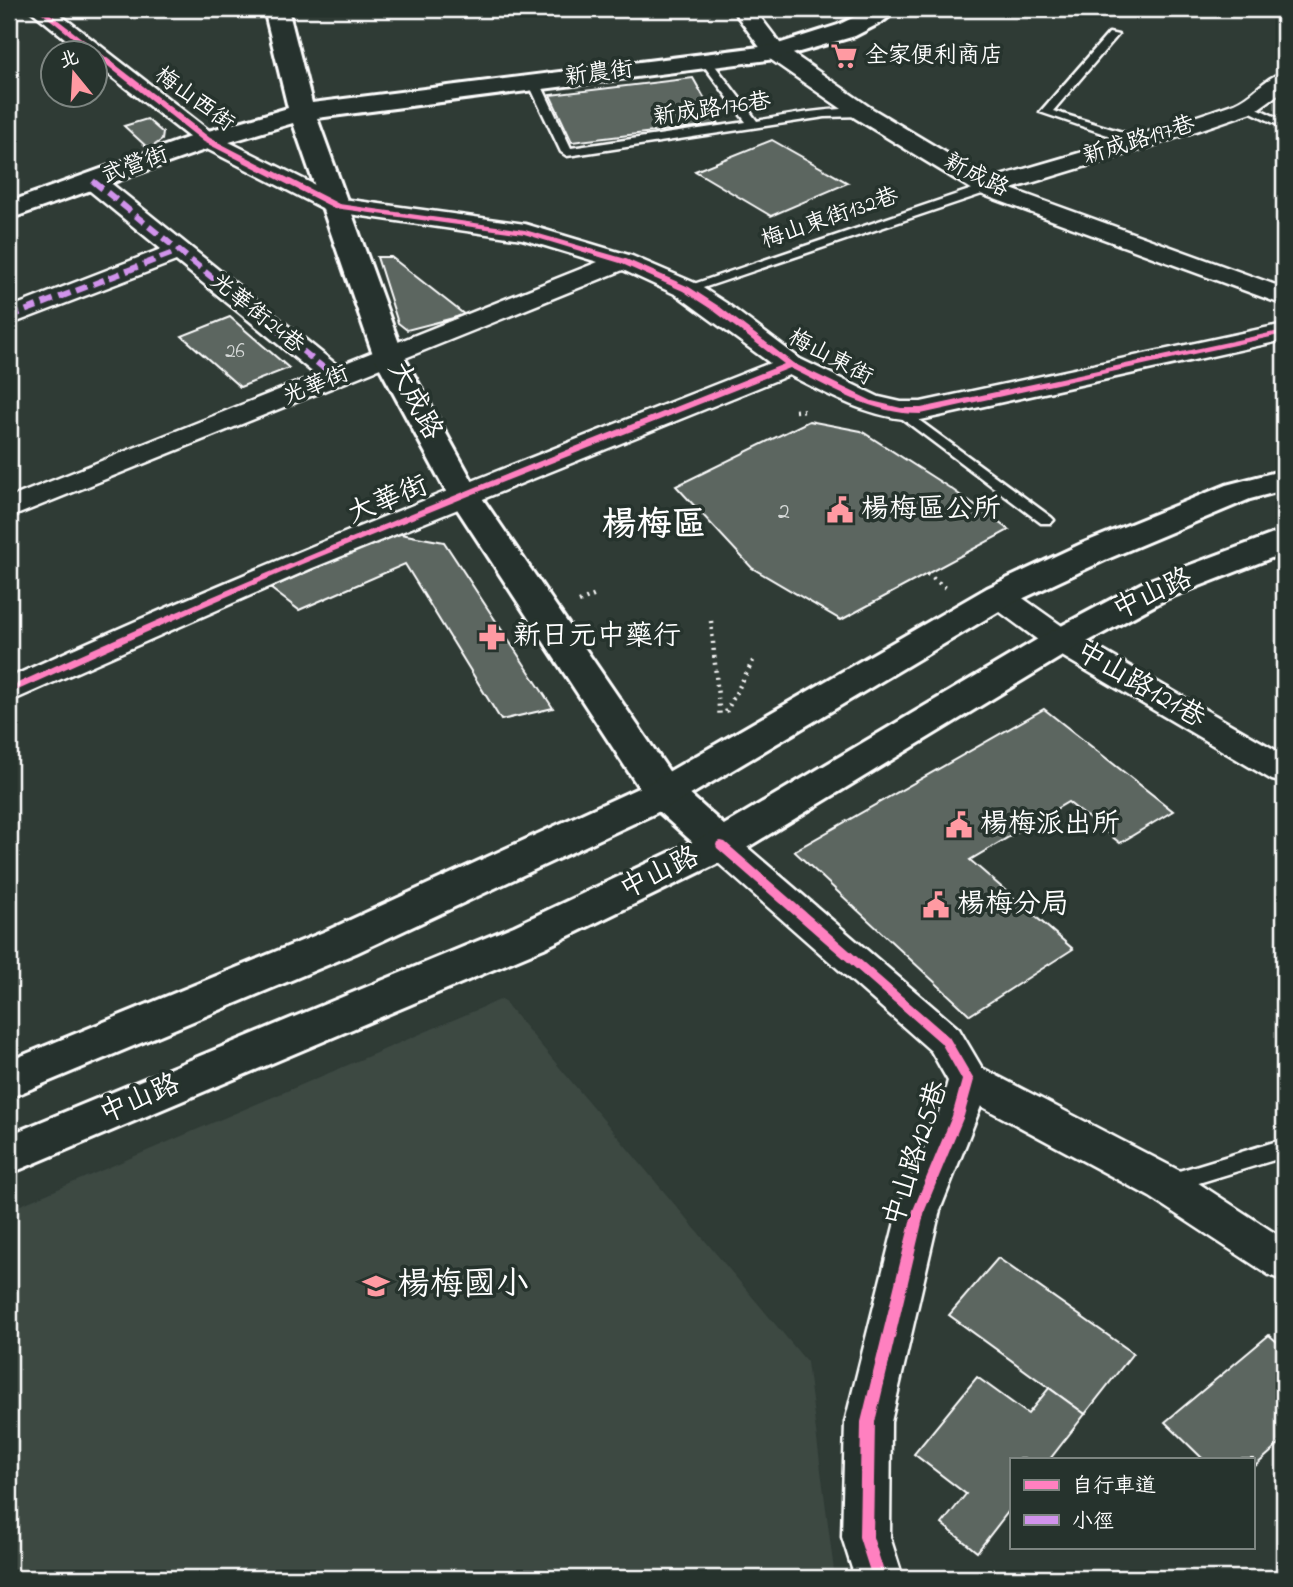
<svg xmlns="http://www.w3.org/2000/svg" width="1293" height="1587" font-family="'Indie Flower','LXGW WenKai TC',sans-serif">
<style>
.built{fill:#3c4842}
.building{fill:#5b6661;stroke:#fff;stroke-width:2}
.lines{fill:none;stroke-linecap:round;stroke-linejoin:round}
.lane-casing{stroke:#fff;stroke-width:5}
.street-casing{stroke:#fff;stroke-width:5}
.secondary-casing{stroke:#fff;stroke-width:6}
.primary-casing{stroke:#fff;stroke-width:6}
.path{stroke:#fff;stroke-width:4.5;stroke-dasharray:2 5;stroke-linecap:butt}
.lane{fill:#26332d;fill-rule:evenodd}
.street{fill:#26332d;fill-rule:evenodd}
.secondary{fill:#26332d;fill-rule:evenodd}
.primary{fill:#26332d;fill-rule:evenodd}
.quiet{stroke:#d193ec;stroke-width:6;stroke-dasharray:12 6;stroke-linecap:butt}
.cycleway-casing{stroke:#26332d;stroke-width:5}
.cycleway{fill:#ff80c0;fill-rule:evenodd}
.labels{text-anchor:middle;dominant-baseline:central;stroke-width:7;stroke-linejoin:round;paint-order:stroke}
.far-number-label{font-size:21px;fill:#d6d9d8}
.far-poi-label{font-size:23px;fill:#fff;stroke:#26332d;text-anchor:start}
.far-street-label{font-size:23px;fill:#fff;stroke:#26332d}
.number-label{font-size:24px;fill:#d6d9d8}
.street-label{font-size:28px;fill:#fff;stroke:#26332d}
.poi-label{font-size:28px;fill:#fff;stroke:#26332d;text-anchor:start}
.near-poi-label{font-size:33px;fill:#fff;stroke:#26332d;text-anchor:start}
.district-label{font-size:35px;font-weight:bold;fill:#fff;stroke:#26332d}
</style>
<rect width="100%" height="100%" fill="#2f3b35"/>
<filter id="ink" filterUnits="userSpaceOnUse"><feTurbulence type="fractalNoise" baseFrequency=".0143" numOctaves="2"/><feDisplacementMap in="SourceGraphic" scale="14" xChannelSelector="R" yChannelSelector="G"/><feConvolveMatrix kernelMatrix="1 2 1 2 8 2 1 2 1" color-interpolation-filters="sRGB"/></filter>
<g filter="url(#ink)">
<!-- built -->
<path class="built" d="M502 999 807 1362 835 1578H9V1210Z"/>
<!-- building -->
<g class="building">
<path d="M693 78 719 124 572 142 550 95Z"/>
<path d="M147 119 163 133 162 140 149 149 124 126Z"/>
<path d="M772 140 848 183 771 216 695 171Z"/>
<path d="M377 257H391L465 315 407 330 398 323Z"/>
<path d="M230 317 289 368 240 387 182 336Z"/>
<path d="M809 421 861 431 953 490 1009 530 841 620 752 568 676 486Z"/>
<path d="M395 533 444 542 553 708 501 720 405 564 299 610 270 588Z"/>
<path d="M1044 709 1173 811 1120 843 1068 802 970 860 1073 949 970 1015 794 851Z"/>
<path d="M998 1258 1133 1353 1085 1414 949 1315Z"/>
<path d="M1269 1335 1284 1348V1440L1253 1468V1459H1203L1165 1422Z"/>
<path d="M977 1377 1028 1414 1049 1388 1085 1414 1050 1459H1011V1508L977 1552 942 1524 966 1494 914 1454Z"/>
</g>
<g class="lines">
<!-- lane casing -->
<g class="lane-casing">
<g id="lane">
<path d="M1109 33 1118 35 1053 111 1145 139V145H1137L1040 112Z"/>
<path d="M702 59H710L757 121C778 117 854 102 869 113L863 116 825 117 567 156 561 152 528 82 534 79 540 82 571 148 746 122 702 63Z"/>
<path d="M1247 103 1284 121V128L1243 108 1241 106Z"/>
<path d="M987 184 993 188 991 191 691 292H681L679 289Z"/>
<path d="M901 407 1051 517 1054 520 1051 523H1041L896 414 894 411Z"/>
<path d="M1284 1139V1157L1169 1192 1162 1189 1159 1183 1162 1177 1169 1174Z"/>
</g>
</g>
<!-- street casing -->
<g class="street-casing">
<g id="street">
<path d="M29 9H53L215 135 343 199 525 224 632 256 695 283 726 303 800 359 879 397 901 402H921L1284 324V340L921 420C872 420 832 396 789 375L310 569 9 702V678C259 563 515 464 770 363L677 295 623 270 9 518V498L316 375 176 261 9 325V308L161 249 84 186 81 181 84 176 93 174 102 176 338 366 598 262 522 239 328 211 199 145 94 63V52H82Z"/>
<path d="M732 9H754L783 47 871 108 990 179C1072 155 1154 132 1235 103 1253 96 1265 77 1284 72V90L1255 111 1149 147 1011 189 1284 288V305L978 193 855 118 767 57Z"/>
<path d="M999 586 1010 589 1072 633 1284 755V783L1272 780 1050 649 988 603 983 596 988 589Z"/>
<path d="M721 832 734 836 959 1029 982 1068 1180 1171 1284 1239V1281L1269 1275 1150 1197 981 1106 940 1210 891 1422 890 1537 903 1578H855L842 1537 845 1422 898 1210 938 1116 948 1081 931 1051 708 854 703 845 708 836Z"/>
</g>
</g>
<!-- secondary casing -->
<g class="secondary-casing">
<path id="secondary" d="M264 9H288L312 103 775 45 838 25 871 9H899L882 22 855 36 775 59 317 118 404 357 480 495 677 783 735 835 741 845 735 855 721 860 707 855 649 803 448 495 374 357 293 123 216 146 9 219V202L198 134 288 108Z"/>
</g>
<!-- primary casing -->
<g class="primary-casing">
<g id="primary">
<path d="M1284 470V490L1250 499 1105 560 1011 604 677 803 356 953 9 1098V1061L326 931 649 783 987 588 1081 544 1226 485Z"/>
<path d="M1284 530V553L1166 599 1074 649 735 855 544 948 9 1174V1135L514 926 707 835 1048 633 1142 583Z"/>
</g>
</g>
<!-- path -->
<g class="path">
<path d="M795 411 808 410"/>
<path d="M927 574 946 588"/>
<path d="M579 602 598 594"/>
<path d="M711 621 720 718"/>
<path d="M726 712 754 659"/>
</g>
<!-- lane -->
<use href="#lane" class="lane"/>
<!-- street -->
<use href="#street" class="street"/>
<!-- secondary -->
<use href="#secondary" class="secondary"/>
<!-- primary -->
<use href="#primary" class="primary"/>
<!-- quiet -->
<g class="quiet">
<path d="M93 181 336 378"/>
<path d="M9 317 178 251"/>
</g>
<!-- cycleway casing -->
<g class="cycleway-casing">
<g id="cycleway">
<path d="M37 9H44L210 138 339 204 525 230 626 259 689 287 720 307 793 363 872 401 901 408H921L1284 330V334L921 414C872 414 833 389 790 368L498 484 302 564 205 606 9 694V687C263 570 524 467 784 364L714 311 683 291 620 263 524 234 334 208 204 142 94 55V52H91Z"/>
<path d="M721 841 725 842 949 1037 974 1080 964 1116 925 1210 875 1422 873 1537 886 1578H872L859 1537 861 1422 913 1210 952 1116 962 1080 941 1043 717 848 716 845 717 842Z"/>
</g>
</g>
<!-- cycleway -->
<use href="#cycleway" class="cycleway"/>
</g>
</g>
<!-- icons -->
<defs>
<g id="supermarket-bare" transform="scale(2.1)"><path d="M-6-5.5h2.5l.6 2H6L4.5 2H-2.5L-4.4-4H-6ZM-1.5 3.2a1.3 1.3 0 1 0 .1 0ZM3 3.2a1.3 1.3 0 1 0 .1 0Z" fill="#ff9aa2" stroke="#26332d" stroke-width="2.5" paint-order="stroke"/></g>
<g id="civic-bare" transform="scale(2.1)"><path d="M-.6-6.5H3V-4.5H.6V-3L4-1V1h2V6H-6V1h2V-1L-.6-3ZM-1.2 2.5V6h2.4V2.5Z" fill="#ff9aa2" stroke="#26332d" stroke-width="2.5" paint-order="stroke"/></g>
<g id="pharmacy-bare" transform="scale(2.1)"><path d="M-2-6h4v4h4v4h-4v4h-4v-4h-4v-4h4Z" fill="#ff9aa2" stroke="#26332d" stroke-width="2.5" paint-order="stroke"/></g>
<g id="school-bare" transform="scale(2.1)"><path d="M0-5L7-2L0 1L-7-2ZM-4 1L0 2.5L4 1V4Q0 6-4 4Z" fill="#ff9aa2" stroke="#26332d" stroke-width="2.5" paint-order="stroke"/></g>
</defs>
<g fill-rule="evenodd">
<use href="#supermarket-bare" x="844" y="56"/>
<use href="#civic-bare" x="840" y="510"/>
<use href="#pharmacy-bare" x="492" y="637"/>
<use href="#civic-bare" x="959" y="825"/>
<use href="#civic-bare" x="936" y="905"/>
<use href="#school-bare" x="376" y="1286"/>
</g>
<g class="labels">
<!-- far-number labels -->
<g class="far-number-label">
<text x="235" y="352">26</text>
</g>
<!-- far-poi labels -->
<g class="far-poi-label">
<text x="865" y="56">全家便利商店</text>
</g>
<!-- far-street labels -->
<g class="far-street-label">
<text transform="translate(599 74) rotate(-7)">新農街</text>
<text transform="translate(194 100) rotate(36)">梅山西街</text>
<text transform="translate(712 110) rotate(-8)">新成路176巷</text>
<text transform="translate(1139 141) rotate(-17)">新成路197巷</text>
<text transform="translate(135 166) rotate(-20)">武營街</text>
<text transform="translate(976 176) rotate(27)">新成路</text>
<text transform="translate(830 219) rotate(-19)">梅山東街132巷</text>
<text transform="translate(257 314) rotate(39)">光華街24巷</text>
<text transform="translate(830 358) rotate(28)">梅山東街</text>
<text transform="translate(316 386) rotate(-22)">光華街</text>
</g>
<!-- number labels -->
<g class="number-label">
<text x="784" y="512">2</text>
</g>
<!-- street labels -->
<g class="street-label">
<text transform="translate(414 401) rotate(62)">大成路</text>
<text transform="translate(388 501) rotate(-22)">大華街</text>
<text transform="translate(1153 595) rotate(-25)">中山路</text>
<text transform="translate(1140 686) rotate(30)">中山路121巷</text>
<text transform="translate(660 874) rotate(-26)">中山路</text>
<text transform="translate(140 1100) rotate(-23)">中山路</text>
<text transform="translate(917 1154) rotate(-72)">中山路125巷</text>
</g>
<!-- poi labels -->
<g class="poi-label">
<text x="861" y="510">楊梅區公所</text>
<text x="513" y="637">新日元中藥行</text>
<text x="980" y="825">楊梅派出所</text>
<text x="957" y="905">楊梅分局</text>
</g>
<!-- near-poi labels -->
<g class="near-poi-label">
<text x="397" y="1286">楊梅國小</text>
</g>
<!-- district labels -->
<g class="district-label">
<text x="654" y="526">楊梅區</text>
</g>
</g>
<!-- margin -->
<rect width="1293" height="1587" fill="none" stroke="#26332d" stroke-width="35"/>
<rect x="18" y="18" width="1258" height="1552" fill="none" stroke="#fff" stroke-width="2.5" filter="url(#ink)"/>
<!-- legend -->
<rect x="1010" y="1458" width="245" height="91" fill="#26332d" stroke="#7d8581" stroke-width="2"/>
<rect x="1024" y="1480" width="35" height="10" fill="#ff80c0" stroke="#7d8581" stroke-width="2"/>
<text x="1072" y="1492" font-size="21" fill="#ffffff">自行車道</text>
<rect x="1024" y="1515" width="35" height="10" fill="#d193ec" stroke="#7d8581" stroke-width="2"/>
<text x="1072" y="1528" font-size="21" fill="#ffffff">小徑</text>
<!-- north arrow -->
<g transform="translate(74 74) rotate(342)"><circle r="33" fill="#26332d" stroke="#7d8581" stroke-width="2"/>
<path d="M0-5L12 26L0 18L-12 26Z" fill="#ff9aa2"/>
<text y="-10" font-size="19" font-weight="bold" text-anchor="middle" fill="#ffffff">北</text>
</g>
</svg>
